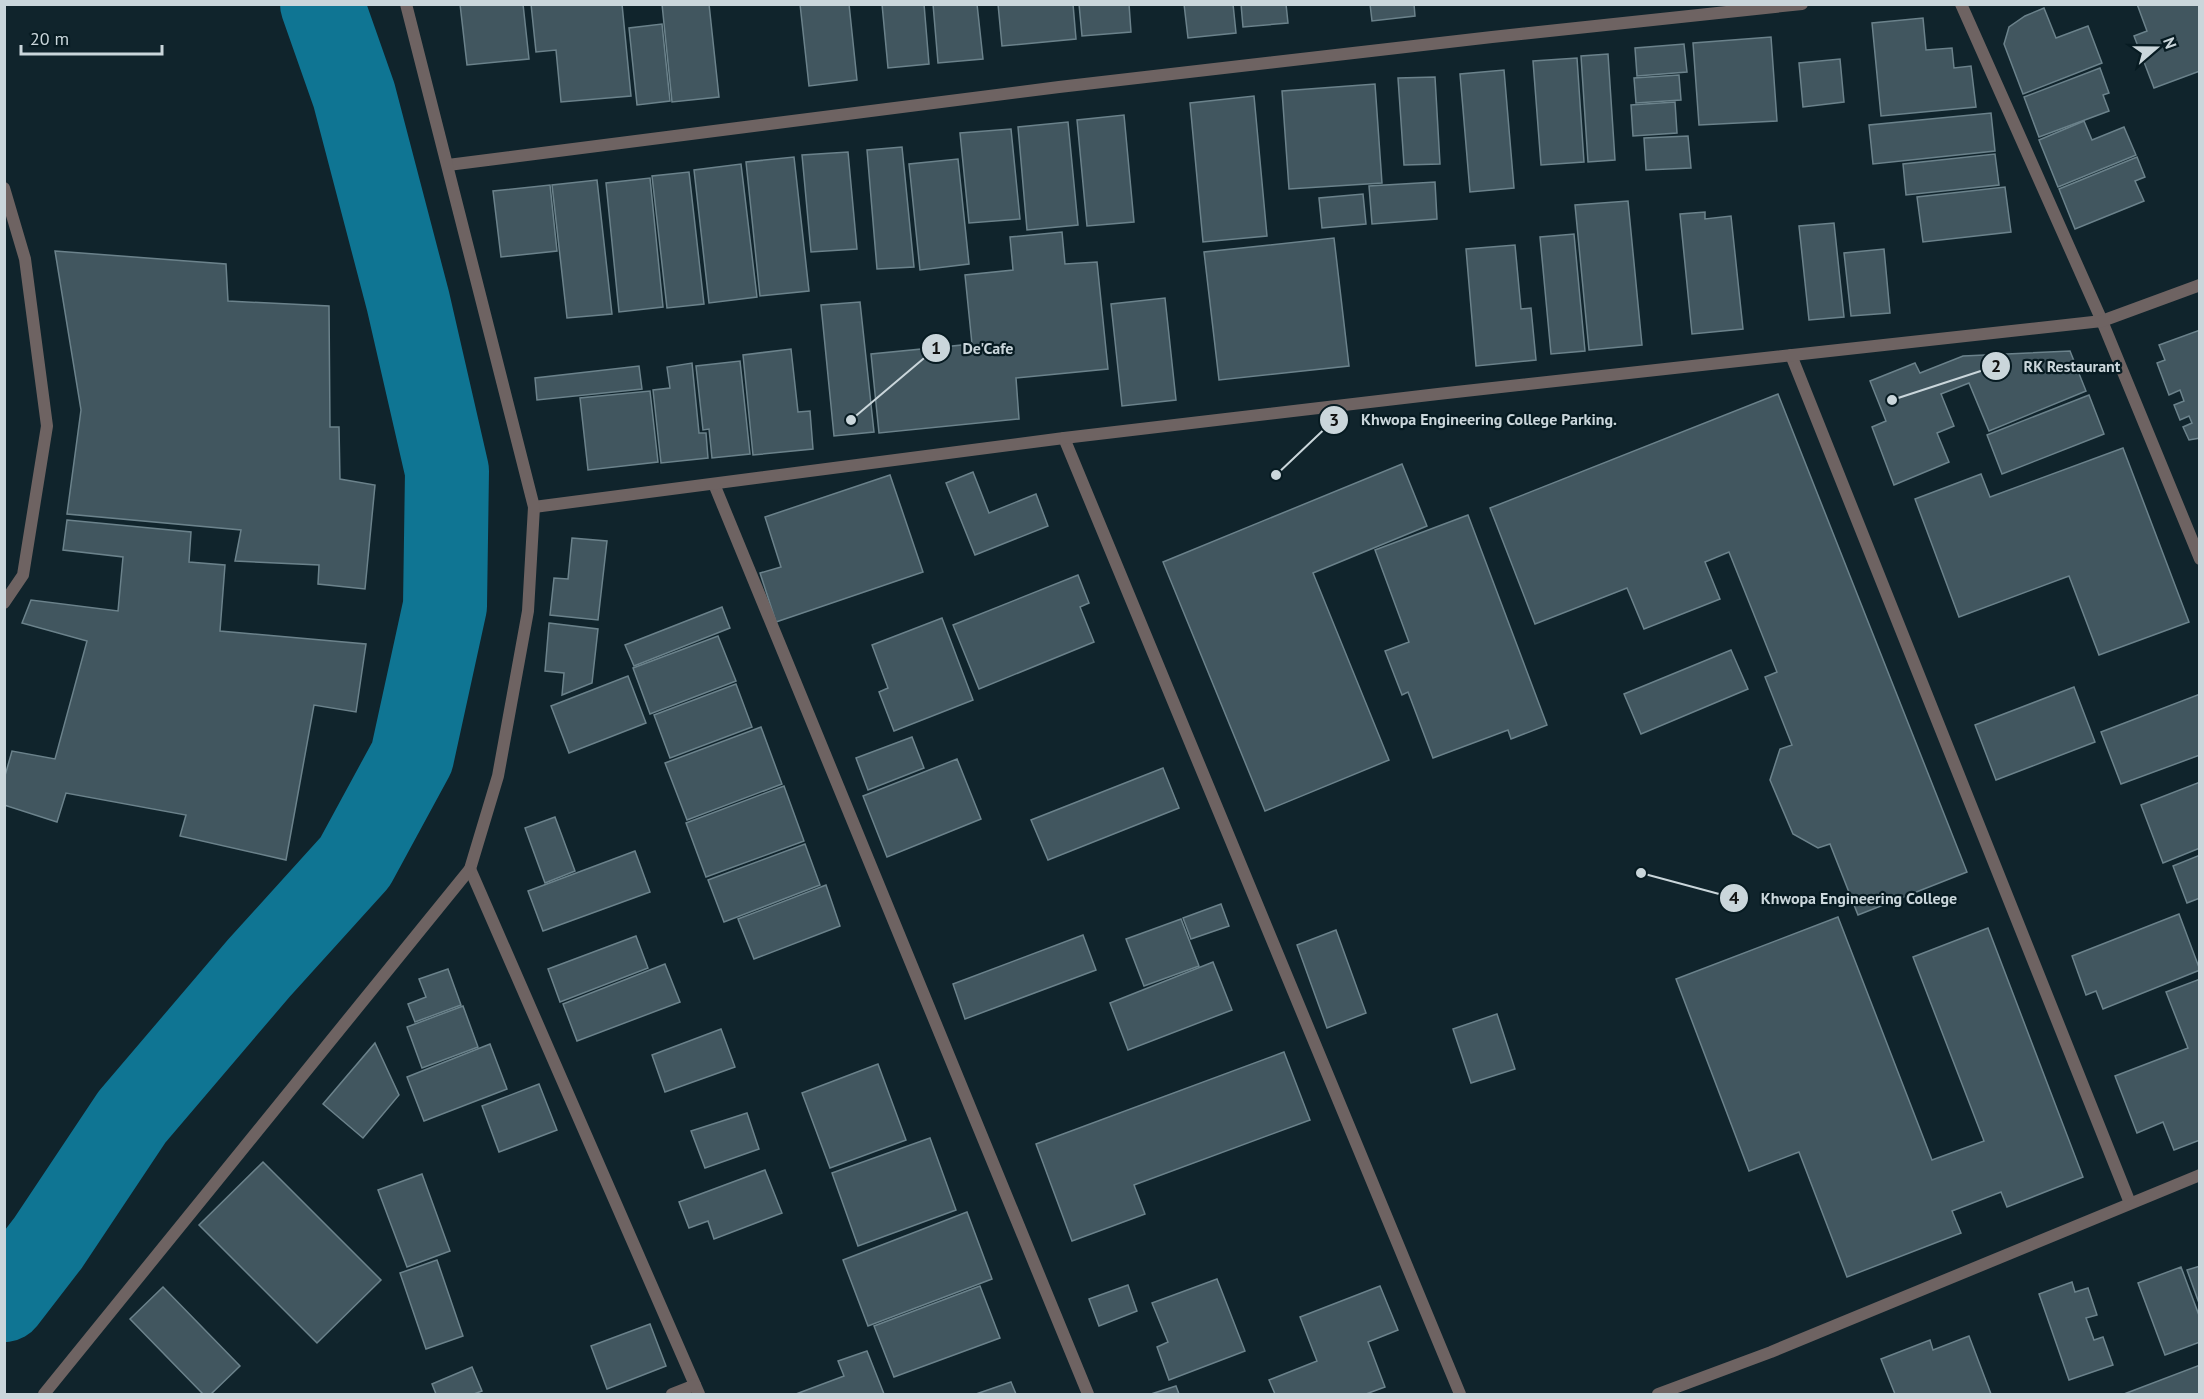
<svg xmlns="http://www.w3.org/2000/svg" width="2204" height="1399" font-family="'PT Sans',sans-serif">
<style>
.lines{fill:none;stroke-linecap:round;stroke-linejoin:round}
.river{stroke:#0f7593;stroke-width:84}
.building{fill:#41565f;stroke:#6b828b;stroke-width:1.5}
.minor{stroke:#6e6362;stroke-width:12}
.leader{fill:none;stroke:#cad6db;stroke-width:2}
.callout-dot{fill:#cad6db;stroke:#071b22;stroke-width:2}
.mark-label{font-size:18px;text-anchor:middle;font-weight:bold;fill:#111}
.callout-label{font-size:16px;text-anchor:middle;font-weight:bold;fill:#cad6db;stroke:#071b22;stroke-width:4.5;stroke-linejoin:round;paint-order:stroke}
</style>
<rect width="100%" height="100%" fill="#10242c"/>
<g class="lines">
<!-- river -->
<path class="river" d="M4 1300 48 1243 132 1117 259 968 355 862 412 757 445 606 447 471 408 301 354 95 322 4"/>
</g>
<!-- building -->
<g class="building">
<path d="M460 4H523L529 59 467 65Z"/>
<path d="M531 4H622L631 96 561 102 556 50 536 52Z"/>
<path d="M662 4H709L719 97 672 102Z"/>
<path d="M800 4H849L857 80 809 86Z"/>
<path d="M882 4H924L929 64 888 68Z"/>
<path d="M933 4H977L983 59 938 63Z"/>
<path d="M998 4H1073L1076 39 1002 46Z"/>
<path d="M1079 4H1129L1131 32 1082 36Z"/>
<path d="M1184 4H1233L1236 33 1188 38Z"/>
<path d="M1241 4H1286L1288 23 1243 27Z"/>
<path d="M1370 4H1414L1415 16 1372 21Z"/>
<path d="M2137 4H2200V71L2154 88 2134 36 2147 31Z"/>
<path d="M2044 8 2056 38 2088 26 2102 63 2023 94 2004 44 2009 27 2025 16Z"/>
<path d="M1923 18 1926 50 1952 48 1954 68 1971 66 1976 107 1881 116 1872 23Z"/>
<path d="M662 24 670 101 637 105 629 28Z"/>
<path d="M1771 37 1777 121 1699 125 1693 43Z"/>
<path d="M1684 44 1687 72 1637 76 1635 48Z"/>
<path d="M1608 54 1615 160 1588 162 1581 56Z"/>
<path d="M1577 58 1584 162 1541 165 1533 61Z"/>
<path d="M1840 59 1844 102 1803 107 1799 63Z"/>
<path d="M2100 68 2109 93 2103 95 2109 111 2039 137 2024 97Z"/>
<path d="M1504 70 1514 188 1470 192 1460 74Z"/>
<path d="M1679 75 1681 100 1636 103 1634 78Z"/>
<path d="M1435 77 1440 164 1404 165 1398 78Z"/>
<path d="M1375 84 1382 183 1289 189 1282 91Z"/>
<path d="M1254 96 1267 236 1203 242 1190 103Z"/>
<path d="M1675 102 1677 133 1633 136 1631 105Z"/>
<path d="M1991 113 1995 151 1873 164 1869 125Z"/>
<path d="M1124 115 1134 222 1087 226 1077 120Z"/>
<path d="M2084 121 2092 140 2124 127 2136 155 2058 187 2039 140Z"/>
<path d="M1068 122 1078 225 1027 230 1018 127Z"/>
<path d="M1011 129 1020 219 969 223 960 133Z"/>
<path d="M1688 136 1691 168 1646 170 1644 138Z"/>
<path d="M902 147 914 267 877 269 867 150Z"/>
<path d="M848 152 857 249 811 252 802 155Z"/>
<path d="M1995 154 1999 185 1906 195 1903 164Z"/>
<path d="M794 157 809 291 760 296 746 162Z"/>
<path d="M2137 157 2145 177 2135 181 2144 201 2075 229 2059 189Z"/>
<path d="M958 159 969 264 920 270 909 164Z"/>
<path d="M741 164 757 297 709 303 694 170Z"/>
<path d="M689 172 704 304 667 308 652 176Z"/>
<path d="M650 178 663 307 619 312 606 183Z"/>
<path d="M597 180 612 314 567 318 552 185Z"/>
<path d="M1435 182 1437 219 1372 224 1369 186Z"/>
<path d="M550 185 557 251 501 257 493 191Z"/>
<path d="M2005 187 2011 232 1923 242 1917 197Z"/>
<path d="M1363 194 1366 224 1322 228 1319 198Z"/>
<path d="M1628 201 1642 345 1589 350 1575 205Z"/>
<path d="M1705 212V219L1731 216 1743 329 1692 334 1680 214Z"/>
<path d="M1834 223 1844 317 1809 320 1799 226Z"/>
<path d="M1062 232 1065 264 1097 262 1108 369 1016 378 1019 419 879 433 871 354 972 344 965 275 1013 270 1010 237Z"/>
<path d="M1574 234 1585 351 1551 354 1540 237Z"/>
<path d="M1334 238 1349 366 1219 380 1204 252Z"/>
<path d="M1515 245 1521 309 1531 308 1536 360 1476 366 1466 249Z"/>
<path d="M1884 249 1890 313 1851 316 1844 253Z"/>
<path d="M55 251 226 264 228 301 329 306 330 427H339L340 479 375 485 365 589 318 584 319 565 235 561 241 530 67 514 81 410Z"/>
<path d="M1165 298 1176 400 1122 406 1111 304Z"/>
<path d="M860 302 874 432 834 436 821 305Z"/>
<path d="M2200 330V438L2189 440 2183 427 2192 423 2189 416 2180 420 2174 405 2184 401 2180 390 2169 395 2157 363 2165 360 2159 345Z"/>
<path d="M791 349 798 412 810 411 813 449 753 455 743 355Z"/>
<path d="M2070 351 2086 391 1989 431 1969 383 1941 394 1954 426 1937 433 1949 462 1894 485 1872 427 1886 421 1870 381 1915 363 1920 373 1963 356Z"/>
<path d="M740 361 750 454 712 458 709 429 703 430 696 366Z"/>
<path d="M692 363 699 433H706L708 458 661 463 653 390 670 388 667 367Z"/>
<path d="M639 366 642 389 537 400 535 378Z"/>
<path d="M650 391 658 462 588 470 580 398Z"/>
<path d="M1778 394 1967 872 1858 915 1830 844 1818 848 1793 834 1770 780 1780 749 1792 745 1765 677 1777 672 1729 552 1705 562 1720 599 1644 629 1627 588 1535 624 1490 508Z"/>
<path d="M2089 395 2104 434 2002 474 1987 435Z"/>
<path d="M2123 448 2189 622 2099 655 2069 576 1959 617 1915 499 1981 474 1990 497Z"/>
<path d="M1402 464 1427 526 1313 573 1389 760 1265 811 1163 562Z"/>
<path d="M973 472 989 513 1036 494 1048 526 975 555 946 483Z"/>
<path d="M890 475 923 572 776 622 760 573 781 567 765 517Z"/>
<path d="M1468 515 1547 725 1511 739 1508 730 1433 758 1408 692 1402 695 1385 651 1409 642 1375 550Z"/>
<path d="M67 520 191 532 189 562 225 565 220 631 366 644 356 712 314 705 286 860 180 836 186 815 66 793 57 822 4 805V779L12 751 55 759 87 641 22 623 31 600 118 611 123 557 63 550Z"/>
<path d="M572 538 607 541 598 620 550 615 554 578 568 579Z"/>
<path d="M1078 575 1089 603 1080 607 1094 642 979 689 953 625Z"/>
<path d="M722 607 730 628 634 666 625 645Z"/>
<path d="M942 618 973 700 894 731 879 692 888 688 872 645Z"/>
<path d="M549 623 598 629 592 683 562 695 564 673 545 671Z"/>
<path d="M718 636 736 681 650 714 633 668Z"/>
<path d="M1731 650 1748 689 1641 734 1624 694Z"/>
<path d="M628 676 646 723 569 753 551 706Z"/>
<path d="M736 684 752 727 670 758 654 715Z"/>
<path d="M2074 687 2095 742 1996 780 1975 725Z"/>
<path d="M2200 694V755L2121 784 2101 732Z"/>
<path d="M761 727 782 784 687 820 665 763Z"/>
<path d="M912 737 924 768 868 790 856 758Z"/>
<path d="M957 759 981 819 887 857 863 796Z"/>
<path d="M1163 768 1179 808 1048 860 1031 820Z"/>
<path d="M2200 782V848L2163 863 2141 805Z"/>
<path d="M784 786 804 841 706 877 686 823Z"/>
<path d="M555 817 575 871 545 883 525 828Z"/>
<path d="M805 844 820 885 724 922 708 880Z"/>
<path d="M635 851 650 892 543 931 528 891Z"/>
<path d="M2200 855V898L2187 903 2173 866Z"/>
<path d="M826 885 840 926 754 959 738 919Z"/>
<path d="M1221 904 1229 926 1191 939 1183 918Z"/>
<path d="M2179 914 2200 970 2103 1009 2096 991 2086 995 2072 956Z"/>
<path d="M1838 917 1932 1160 1984 1141 1913 957 1988 928 2083 1177 2007 1207 2001 1192 1952 1211 1961 1233 1847 1277 1799 1152 1749 1171 1676 979Z"/>
<path d="M1181 919 1199 966 1144 986 1126 939Z"/>
<path d="M1336 930 1366 1013 1327 1028 1297 945Z"/>
<path d="M1083 935 1096 970 965 1019 953 984Z"/>
<path d="M636 936 648 968 560 1002 548 969Z"/>
<path d="M1213 962 1232 1010 1128 1050 1110 1003Z"/>
<path d="M665 964 680 1002 577 1041 563 1004Z"/>
<path d="M448 969 461 1005 415 1022 408 1004 426 997 419 979Z"/>
<path d="M2200 979V1140L2174 1150 2163 1122 2137 1133 2115 1076 2188 1048 2166 992Z"/>
<path d="M463 1006 478 1047 422 1068 407 1027Z"/>
<path d="M1497 1014 1515 1069 1471 1083 1453 1029Z"/>
<path d="M721 1029 735 1067 665 1092 652 1055Z"/>
<path d="M375 1043 399 1095 363 1138 323 1104Z"/>
<path d="M490 1044 507 1089 424 1121 407 1077Z"/>
<path d="M1284 1052 1310 1120 1134 1185 1145 1214 1072 1241 1036 1144Z"/>
<path d="M878 1064 906 1140 830 1168 802 1093Z"/>
<path d="M539 1084 557 1130 499 1152 482 1106Z"/>
<path d="M747 1113 759 1149 705 1168 691 1131Z"/>
<path d="M930 1138 956 1210 858 1246 832 1173Z"/>
<path d="M263 1162 381 1280 317 1343 199 1225Z"/>
<path d="M765 1170 782 1213 714 1239 708 1221 689 1228 679 1202Z"/>
<path d="M422 1174 450 1251 407 1267 378 1190Z"/>
<path d="M967 1212 992 1279 868 1326 843 1260Z"/>
<path d="M437 1260 463 1336 426 1349 400 1273Z"/>
<path d="M2200 1266V1306L2187 1270Z"/>
<path d="M2181 1267 2200 1318V1342L2165 1355 2138 1283Z"/>
<path d="M1217 1279 1245 1351 1169 1380 1157 1347 1168 1342 1152 1303Z"/>
<path d="M2072 1282 2075 1292 2088 1288 2097 1315 2086 1318 2094 1340 2103 1337 2113 1365 2069 1380 2039 1294Z"/>
<path d="M1128 1285 1137 1311 1099 1326 1089 1299Z"/>
<path d="M980 1286 1000 1338 894 1377 874 1326Z"/>
<path d="M1380 1286 1398 1330 1368 1342 1385 1387 1366 1394H1275L1269 1380 1317 1361 1300 1317Z"/>
<path d="M163 1287 240 1366 211 1394H203L130 1319Z"/>
<path d="M650 1324 666 1366 607 1389 591 1346Z"/>
<path d="M1969 1336 1991 1394H1895L1881 1359 1930 1340 1933 1350Z"/>
<path d="M867 1351 884 1394H796L844 1376 838 1361Z"/>
<path d="M2200 1365V1394H2124Z"/>
<path d="M472 1367 482 1391 474 1394H436L432 1384Z"/>
<path d="M1011 1382 1016 1394H976Z"/>
<path d="M1176 1386 1179 1394H1151Z"/>
</g>
<g class="lines">
<!-- minor -->
<g class="minor">
<path d="M1961 4 2102 321 2200 559"/>
<path d="M448 165 1059 87 1492 37 1802 4"/>
<path d="M4 188 25 259 47 426 23 575 4 603"/>
<path d="M1791 355 2130 1203"/>
<path d="M1064 438 1460 1394"/>
<path d="M714 484 1088 1394"/>
<path d="M534 507 1064 438 1438 394 2102 321 2200 285"/>
<path d="M470 869 699 1394"/>
<path d="M44 1394 470 869 498 776 528 611 534 507 406 4"/>
<path d="M672 1394 695 1385"/>
<path d="M1658 1394 1771 1352 2200 1175"/>
</g>
</g>
<!-- callouts -->
<path class="leader" d="M851 420L936 348M1892 400L1996 366M1276 475L1334 420M1641 873L1734 898"/>
<g class="callout-dot">
<circle cx="851" cy="420" r="6"/>
<circle cx="1892" cy="400" r="6"/>
<circle cx="1276" cy="475" r="6"/>
<circle cx="1641" cy="873" r="6"/>
<circle cx="936" cy="348" r="15"/>
<circle cx="1996" cy="366" r="15"/>
<circle cx="1334" cy="420" r="15"/>
<circle cx="1734" cy="898" r="15"/>
</g>
<g class="mark-label">
<text x="936" y="354">1</text>
<text x="1996" y="372">2</text>
<text x="1334" y="426">3</text>
<text x="1734" y="904">4</text>
</g>
<g class="callout-label">
<text x="988" y="354">De'Cafe</text>
<text x="2072" y="372">RK Restaurant</text>
<text x="1489" y="425">Khwopa Engineering College Parking.</text>
<text x="1859" y="904">Khwopa Engineering College</text>
</g>
<!-- border -->
<rect width="2204" height="1399" fill="none" stroke="#cad6db" stroke-width="12"/>
<!-- north arrow -->
<g transform="translate(2156 48) rotate(70)" stroke="#071b22" stroke-width="4.5" paint-order="stroke">
<path d="M0-4.5L10 22L0 15L-10 22Z" fill="#cad6db"/>
<text y="-9" font-size="16" font-weight="bold" text-anchor="middle" fill="#cad6db">N</text>
</g>
<!-- scale -->
<path d="M21 45v9h141v-9" fill="none" stroke="#cad6db" stroke-width="3"/>
<text x="30" y="45" font-size="18" fill="#cad6db" stroke="#071b22" stroke-width="4.5" paint-order="stroke">20 m</text>
</svg>
